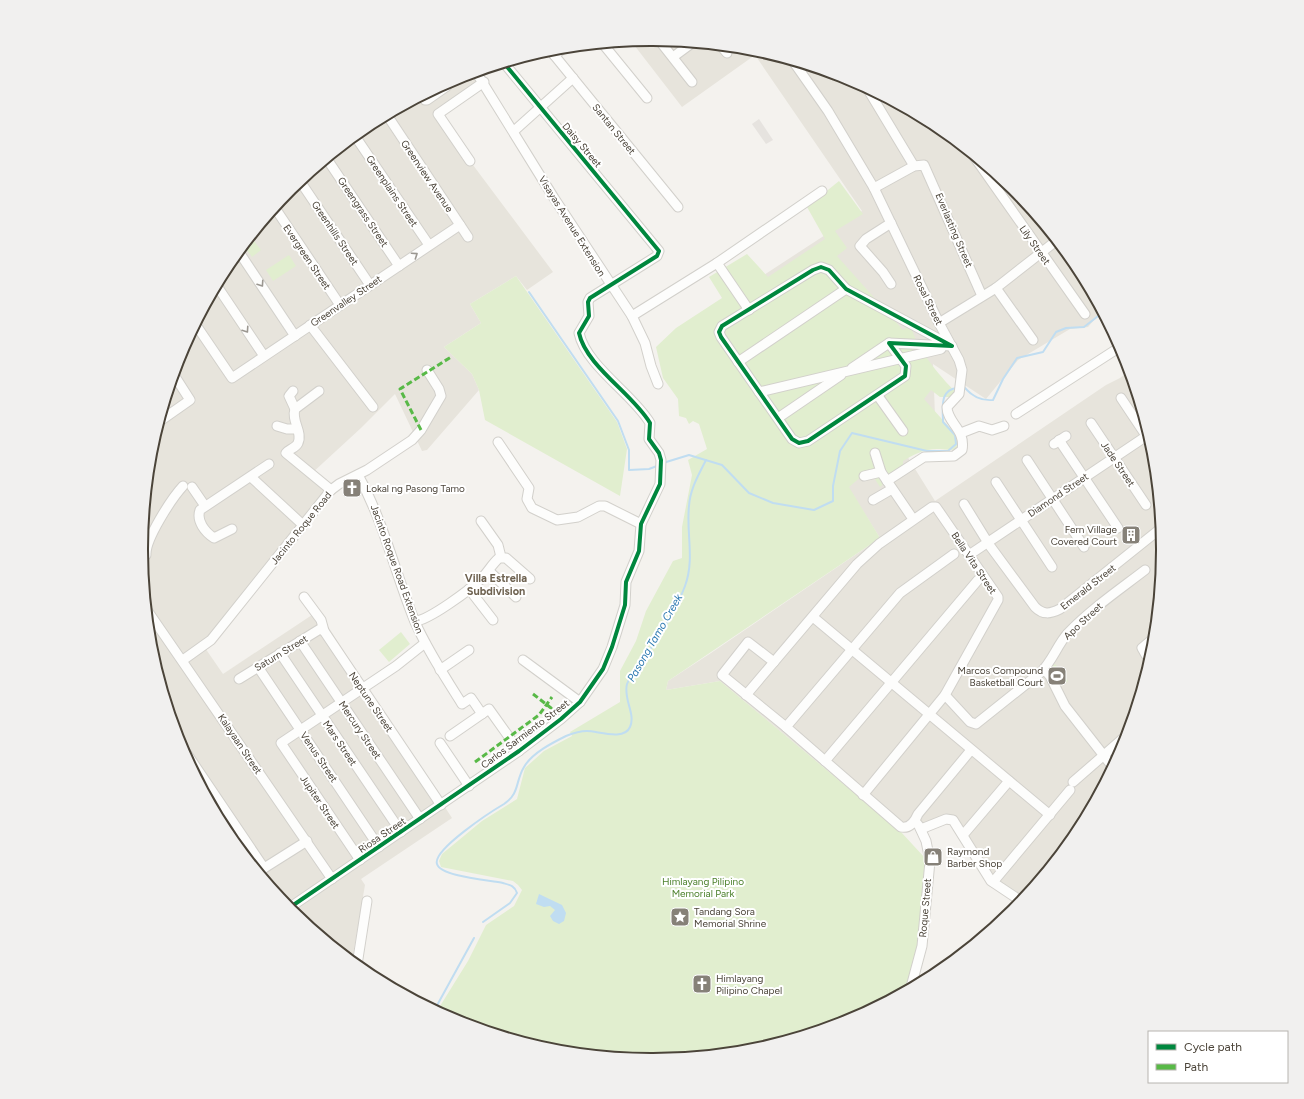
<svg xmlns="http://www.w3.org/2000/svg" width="1304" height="1099" font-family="Figtree,sans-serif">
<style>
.residential{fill:#e7e4dc;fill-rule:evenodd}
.green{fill:#e1eecf}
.parking{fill:#e6e3df}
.water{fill:#c0ddf1}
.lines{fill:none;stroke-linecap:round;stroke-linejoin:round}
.stream{stroke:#c0ddf1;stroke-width:2}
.minor-casing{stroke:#d2d0cb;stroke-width:11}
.minor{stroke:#fdfdfc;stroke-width:9}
.quiet{stroke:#58b947;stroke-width:3;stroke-dasharray:6 3;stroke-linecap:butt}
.cycleway-casing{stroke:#fff;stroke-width:6}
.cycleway{stroke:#00873e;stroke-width:4}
.oneway{stroke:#9b9791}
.labels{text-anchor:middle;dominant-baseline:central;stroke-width:4;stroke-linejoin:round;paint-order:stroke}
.street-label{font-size:10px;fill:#4b4439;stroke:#fff}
.poi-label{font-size:10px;fill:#4b4439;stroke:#fff;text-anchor:start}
.park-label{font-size:10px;fill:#4a7f2a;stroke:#fff}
.neighbourhood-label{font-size:11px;font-weight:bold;fill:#6e6250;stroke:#fff}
.water-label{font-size:11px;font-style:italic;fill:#2e7ab2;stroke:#fff}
.rim{fill:none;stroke:#4b4439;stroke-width:2}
</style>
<rect width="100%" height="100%" fill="#f4f2ee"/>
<!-- residential -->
<g class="residential">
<path d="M652 39 752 49 848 78 936 125 1013 189 1077 266 1101 312 1088 327 1070 329 1018 360 986 399 933 364 936 442 681 329 862 211 755 55 682 107 631 41Z"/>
<path d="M475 72 482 82 436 113 470 161 553 272 527 290 516 276 470 304 481 323 444 347 472 374 479 390 427 450 422 451 395 394 361 428 311 474 329 489 203 645 223 674 318 611 452 818 361 879 365 885 352 960 291 910 227 833 180 745 151 649 142 549 151 450 180 354 228 266 291 188 369 125 457 78Z"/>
<path d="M1129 371 1153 450 1162 550 1153 649 1124 745 1076 833 1023 899 992 878 951 815 901 832 720 681 666 690 668 681 711 653 880 538 848 487 847 458 907 456 935 501 1106 385 1120 378ZM935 502 1002 600 948 694 996 599 934 509 908 519Z"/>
</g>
<!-- green -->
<g class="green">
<path d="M839 181 863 214 835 231 847 248 837 256 903 330 911 325C914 345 940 377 955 391L951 397H940L931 390 924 399 957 436 958 444 956 449C950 451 946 449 940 449 926 448 914 454 903 461V466L880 487 869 470 849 487 880 538 668 681 666 690 720 681 901 832 925 858 918 949 904 991 847 1021 751 1050 652 1060 552 1050 456 1021 437 1011 468 961 486 925 514 906 522 890 518 885 513 881 441 867 439 861 442 854 482 821 517 799 525 768 544 751 572 736 570 732 620 702V671L636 641 646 611 673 561 682 558V527L692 475 688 460 707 449 699 424 693 421 689 424 686 418 679 416 678 399 663 378 656 347 676 328 722 298 709 277 747 254 768 277 825 239 807 207Z"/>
<path d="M251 237 261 250 252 257 244 246Z"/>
<path d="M289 255 296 266 273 281 266 270Z"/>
<path d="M516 276 617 422 627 449 620 496 485 420 479 390 472 374 444 347 481 323 470 304Z"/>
<path d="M401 632 410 644 389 662 379 650Z"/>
<path d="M1055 664 1068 681 1059 687 1047 670Z"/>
</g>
<!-- parking -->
<path class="parking" d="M759 119 773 140 766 144 752 124Z"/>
<!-- water -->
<path class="water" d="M539 894 562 905 566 913 564 921 559 924 553 921 550 916 555 910 550 906 544 907 536 904Z"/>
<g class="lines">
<!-- stream -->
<g class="stream">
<path d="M529 292 618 421 629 450V470L649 469 657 466"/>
<path d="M962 388H965C973 397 981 401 993 400L1003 379 1017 358 1043 352 1056 332 1066 328 1084 327 1102 313"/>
<path d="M663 463 689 455 722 465 749 493 773 503 814 510 833 501V486L840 451 852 433 927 451H948L956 444 955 435 943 422C943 408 939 389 958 388"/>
<path d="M483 922 510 903 517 893C515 886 510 885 503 883 490 880 441 877 437 864 432 850 492 811 504 804 520 793 515 782 524 767 532 753 552 743 566 736 571 734 581 731 587 731 598 731 624 741 630 727 636 714 623 699 627 684 632 671 643 660 651 648 664 629 677 607 685 586 695 559 686 533 689 506 690 489 699 474 706 460"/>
<path d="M435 1009 474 938"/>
</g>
<!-- minor casing -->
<g class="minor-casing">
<g id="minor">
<path d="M659 40 692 82"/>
<path d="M603 44 647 98"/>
<path d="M721 46 727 53"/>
<path d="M550 50 678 207"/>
<path d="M554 55 564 48"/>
<path d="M673 57 692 43"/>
<path d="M793 61 828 111 874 188 939 323 959 360 962 370 959 394 947 407C947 423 966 429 962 450L954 456 924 457 887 481"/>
<path d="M476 72 554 198 632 316 645 343 651 366 658 384"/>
<path d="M867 88 914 166"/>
<path d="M422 97 425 100H427L447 86 448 82"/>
<path d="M387 115 468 237"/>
<path d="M514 131 573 78"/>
<path d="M355 136 429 245"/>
<path d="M973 155 1085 314"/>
<path d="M327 159 399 266"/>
<path d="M470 161 438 114 484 82"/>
<path d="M300 181 370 285"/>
<path d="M874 188 914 166 924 165 982 296"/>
<path d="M275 208 340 305"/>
<path d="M239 252 295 336"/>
<path d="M717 263 749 310"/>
<path d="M821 267 829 270 846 289 952 346 889 343 906 366 905 376 808 441 799 443 792 439 721 337 719 332 722 326 813 270Z"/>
<path d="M891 284 883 272 860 246 866 239 891 223"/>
<path d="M217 286 264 356"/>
<path d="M996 288 1033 340"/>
<path d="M632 316 717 263 822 191"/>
<path d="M939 323 996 288 1056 241"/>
<path d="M196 325 232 378 460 225"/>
<path d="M310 325 373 407"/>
<path d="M738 362 846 289"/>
<path d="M852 368 889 343"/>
<path d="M293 391 289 396 295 409"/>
<path d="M319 391 295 409C291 421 303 432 298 443 296 448 289 449 286 453L331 490"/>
<path d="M759 392 941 349"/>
<path d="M878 396 903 431"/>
<path d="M1121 398 1151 443"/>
<path d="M1016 414 1120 347"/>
<path d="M778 418 841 375"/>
<path d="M160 421 190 400 174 375"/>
<path d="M1091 423 1146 505"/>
<path d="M277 426 287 429H297"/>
<path d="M961 433 979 426 992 430 1004 426"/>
<path d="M1059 440 1118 528"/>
<path d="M498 442 529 488 527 499 532 508 557 520 578 517 599 506H605L641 524"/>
<path d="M1054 444 1066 436"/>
<path d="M875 453 881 472 913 519"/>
<path d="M1027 460 1084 547"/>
<path d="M358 475C384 522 395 573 415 622 428 651 445 677 462 704L471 698 482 714"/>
<path d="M864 476 881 472"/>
<path d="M251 477 303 525"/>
<path d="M996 482 1052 567"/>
<path d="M192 487 205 506"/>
<path d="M873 500 892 489"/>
<path d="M964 504 990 546 1035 607C1043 615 1050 614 1060 609L1160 529"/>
<path d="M481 521 498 545 501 557"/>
<path d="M232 529 214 538C205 532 196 521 200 510L269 464"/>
<path d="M146 555C145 539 172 498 183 486"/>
<path d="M969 555 1148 435"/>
<path d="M489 571 516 597"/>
<path d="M469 589 493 620"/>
<path d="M304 597 321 620 324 631 441 805"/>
<path d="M147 610 332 879"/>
<path d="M813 617 1050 815"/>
<path d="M415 621C428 621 471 589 481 579 488 572 492 564 499 558H506L530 579"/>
<path d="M300 641 420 819"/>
<path d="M280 653 401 832"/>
<path d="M1146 655 1142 648 1154 638"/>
<path d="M183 660 211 640 331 490 339 484 367 470 412 440 421 430 441 396 439 389 427 370"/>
<path d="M523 660 580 702"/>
<path d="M774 662 748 642 722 675 786 727 901 827C910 829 915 821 918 814L971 750"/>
<path d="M258 667 379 847"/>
<path d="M1044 669 1050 676 1065 706 1112 766"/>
<path d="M440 670 469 650"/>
<path d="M239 679 320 629 324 631"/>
<path d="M746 695 857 564 879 544 932 507H936L998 597V600L945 695 863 795"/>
<path d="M945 695 970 722 976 724 1040 673C1052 662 1057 645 1068 633 1091 609 1119 590 1145 570"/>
<path d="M786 727 900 593 954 554"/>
<path d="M450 736 489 709 519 751"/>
<path d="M179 742 264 868"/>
<path d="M440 743 469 786"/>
<path d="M825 761 978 580"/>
<path d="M1073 782 1127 735"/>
<path d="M921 829 946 819 953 820 991 881 1021 901"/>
<path d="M963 835 1009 781"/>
<path d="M360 860 281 743 396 666 425 643"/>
<path d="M261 870 307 841"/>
<path d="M993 882 1070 790"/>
<path d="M289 908 519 751 561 719 580 702 603 669 612 647 625 605 626 582 639 551 641 524 660 484 661 460 659 453 649 439 650 423C633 394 586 366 579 333L589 316 588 302 590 298 657 256 659 251 504 63"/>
<path d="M357 965 367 901"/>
<path d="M911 987 922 946 930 861 926 841 919 826 915 821"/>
</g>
</g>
<!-- minor -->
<use href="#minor" class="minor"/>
<!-- quiet -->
<g class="quiet">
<path d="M421 430 400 389 451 357"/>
<path d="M533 694 551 708 561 719"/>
<path d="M475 762 539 715 552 697"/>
</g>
<!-- cycleway casing -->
<g class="cycleway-casing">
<g id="cycleway">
<path d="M821 267 829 270 846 289 952 346 889 343 906 366 905 376 808 441 799 443 792 439 721 337 719 332 722 326 813 270Z"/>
<path d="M289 908 519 751 561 719 580 702 603 669 612 647 625 605 626 582 639 551 641 524 660 484 661 460 659 453 649 439 650 423C633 394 586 366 579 333L589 316 588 302 590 298 657 256 659 251 504 63"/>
</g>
</g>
<!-- cycleway -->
<use href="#cycleway" class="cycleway"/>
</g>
<!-- one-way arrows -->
<defs><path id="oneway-chevron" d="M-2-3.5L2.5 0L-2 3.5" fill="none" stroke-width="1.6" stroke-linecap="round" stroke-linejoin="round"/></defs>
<g class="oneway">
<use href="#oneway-chevron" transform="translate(415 255) rotate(-34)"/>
<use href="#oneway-chevron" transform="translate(261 284) rotate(56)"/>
<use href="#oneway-chevron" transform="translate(246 330) rotate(56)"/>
</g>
<!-- icons -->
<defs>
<g id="church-square" transform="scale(1)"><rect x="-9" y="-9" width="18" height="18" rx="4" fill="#868178" stroke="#fff"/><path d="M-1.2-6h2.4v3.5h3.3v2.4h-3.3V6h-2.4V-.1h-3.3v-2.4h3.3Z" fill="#fff"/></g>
<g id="building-square" transform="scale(1)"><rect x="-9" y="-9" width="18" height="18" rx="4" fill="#868178" stroke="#fff"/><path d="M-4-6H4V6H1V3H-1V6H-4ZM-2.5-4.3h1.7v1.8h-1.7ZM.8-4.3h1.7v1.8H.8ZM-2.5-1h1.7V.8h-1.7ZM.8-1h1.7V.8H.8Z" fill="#fff"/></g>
<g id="stadium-square" transform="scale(1)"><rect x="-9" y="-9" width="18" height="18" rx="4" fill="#868178" stroke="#fff"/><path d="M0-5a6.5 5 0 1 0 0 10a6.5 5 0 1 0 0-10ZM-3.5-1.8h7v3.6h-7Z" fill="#fff"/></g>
<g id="shop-square" transform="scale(1)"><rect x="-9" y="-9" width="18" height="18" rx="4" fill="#868178" stroke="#fff"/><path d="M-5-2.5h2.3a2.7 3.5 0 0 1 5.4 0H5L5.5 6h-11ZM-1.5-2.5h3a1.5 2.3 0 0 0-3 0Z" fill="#fff"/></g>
<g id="sight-square" transform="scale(1)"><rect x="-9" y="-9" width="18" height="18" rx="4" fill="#868178" stroke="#fff"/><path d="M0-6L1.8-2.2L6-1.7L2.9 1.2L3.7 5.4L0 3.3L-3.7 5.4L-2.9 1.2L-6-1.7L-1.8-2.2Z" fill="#fff"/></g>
</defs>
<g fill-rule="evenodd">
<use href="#church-square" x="352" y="488"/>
<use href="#building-square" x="1131" y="535"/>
<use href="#stadium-square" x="1057" y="676"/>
<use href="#shop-square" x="933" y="857"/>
<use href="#sight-square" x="680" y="917"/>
<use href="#church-square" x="702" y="984"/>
</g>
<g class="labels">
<!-- street labels -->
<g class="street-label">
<text transform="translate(614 129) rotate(51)">Santan Street</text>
<text transform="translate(582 145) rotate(50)">Daisy Street</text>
<text transform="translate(427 176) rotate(56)">Greenview Avenue</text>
<text transform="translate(392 191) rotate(56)">Greenplains Street</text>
<text transform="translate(363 212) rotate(56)">Greengrass Street</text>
<text transform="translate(572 226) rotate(58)">Visayas Avenue Extension</text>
<text transform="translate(954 230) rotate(67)">Everlasting Street</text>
<text transform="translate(335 233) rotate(56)">Greenhills Street</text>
<text transform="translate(1035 245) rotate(55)">Lily Street</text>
<text transform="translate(307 257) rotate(56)">Evergreen Street</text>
<text transform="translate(928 300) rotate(64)">Rosal Street</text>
<text transform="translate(346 301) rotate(-34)">Greenvalley Street</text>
<text transform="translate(1118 464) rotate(56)">Jade Street</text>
<text transform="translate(1058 495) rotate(-34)">Diamond Street</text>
<text transform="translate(301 528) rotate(-51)">Jacinto Roque Road</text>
<text transform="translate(974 563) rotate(56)">Bella Vita Street</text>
<text transform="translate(397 569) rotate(70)">Jacinto Roque Road Extension</text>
<text transform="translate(1088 587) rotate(-38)">Emerald Street</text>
<text transform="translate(1083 621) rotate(-43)">Apo Street</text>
<text transform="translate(281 653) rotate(-31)">Saturn Street</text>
<text transform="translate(371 702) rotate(56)">Neptune Street</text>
<text transform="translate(360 730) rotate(56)">Mercury Street</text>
<text transform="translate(525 734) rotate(-37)">Carlos Sarmiento Street</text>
<text transform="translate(340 743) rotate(56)">Mars Street</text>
<text transform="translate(240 744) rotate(56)">Kalayaan Street</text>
<text transform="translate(319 757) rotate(56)">Venus Street</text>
<text transform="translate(320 802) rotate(56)">Jupiter Street</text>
<text transform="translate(382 835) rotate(-34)">Riosa Street</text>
<text transform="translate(925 908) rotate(-85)">Roque Street</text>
</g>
<!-- poi labels -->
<g class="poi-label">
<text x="366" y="488">Lokal ng Pasong Tamo</text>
<text x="1117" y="529" text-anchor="end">Fern Village<tspan x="1117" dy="12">Covered Court</tspan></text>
<text x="1043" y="670" text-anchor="end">Marcos Compound<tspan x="1043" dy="12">Basketball Court</tspan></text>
<text x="947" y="851">Raymond<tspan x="947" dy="12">Barber Shop</tspan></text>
<text x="694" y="911">Tandang Sora<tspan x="694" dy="12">Memorial Shrine</tspan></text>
<text x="716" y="978">Himlayang<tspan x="716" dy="12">Pilipino Chapel</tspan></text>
</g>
<!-- park labels -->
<g class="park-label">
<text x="703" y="881">Himlayang Pilipino<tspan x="703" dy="12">Memorial Park</tspan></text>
</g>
<!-- neighbourhood labels -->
<g class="neighbourhood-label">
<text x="496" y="578">Villa Estrella<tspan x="496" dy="13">Subdivision</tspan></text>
</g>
<!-- water labels -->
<g class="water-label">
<text transform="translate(655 638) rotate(-60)">Pasong Tamo Creek</text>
</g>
</g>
<!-- crop -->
<path d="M0 0H1304V1099H0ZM651 46H653A503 503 0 0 1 1156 549V550A503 503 0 0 1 653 1053H651A503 503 0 0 1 148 550V549A503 503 0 0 1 651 46Z" fill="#f1f0ef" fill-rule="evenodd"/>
<path class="rim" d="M651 46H653A503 503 0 0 1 1156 549V550A503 503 0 0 1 653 1053H651A503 503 0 0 1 148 550V549A503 503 0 0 1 651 46Z"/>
<!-- legend -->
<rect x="1148" y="1031" width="140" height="52" fill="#ffffff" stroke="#b7b4b0"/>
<rect x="1156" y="1044" width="20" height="6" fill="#00873e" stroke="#b7b4b0"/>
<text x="1184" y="1051" font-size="12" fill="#4b4439">Cycle path</text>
<rect x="1156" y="1064" width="20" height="6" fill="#58b947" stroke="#b7b4b0"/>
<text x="1184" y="1071" font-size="12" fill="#4b4439">Path</text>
</svg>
